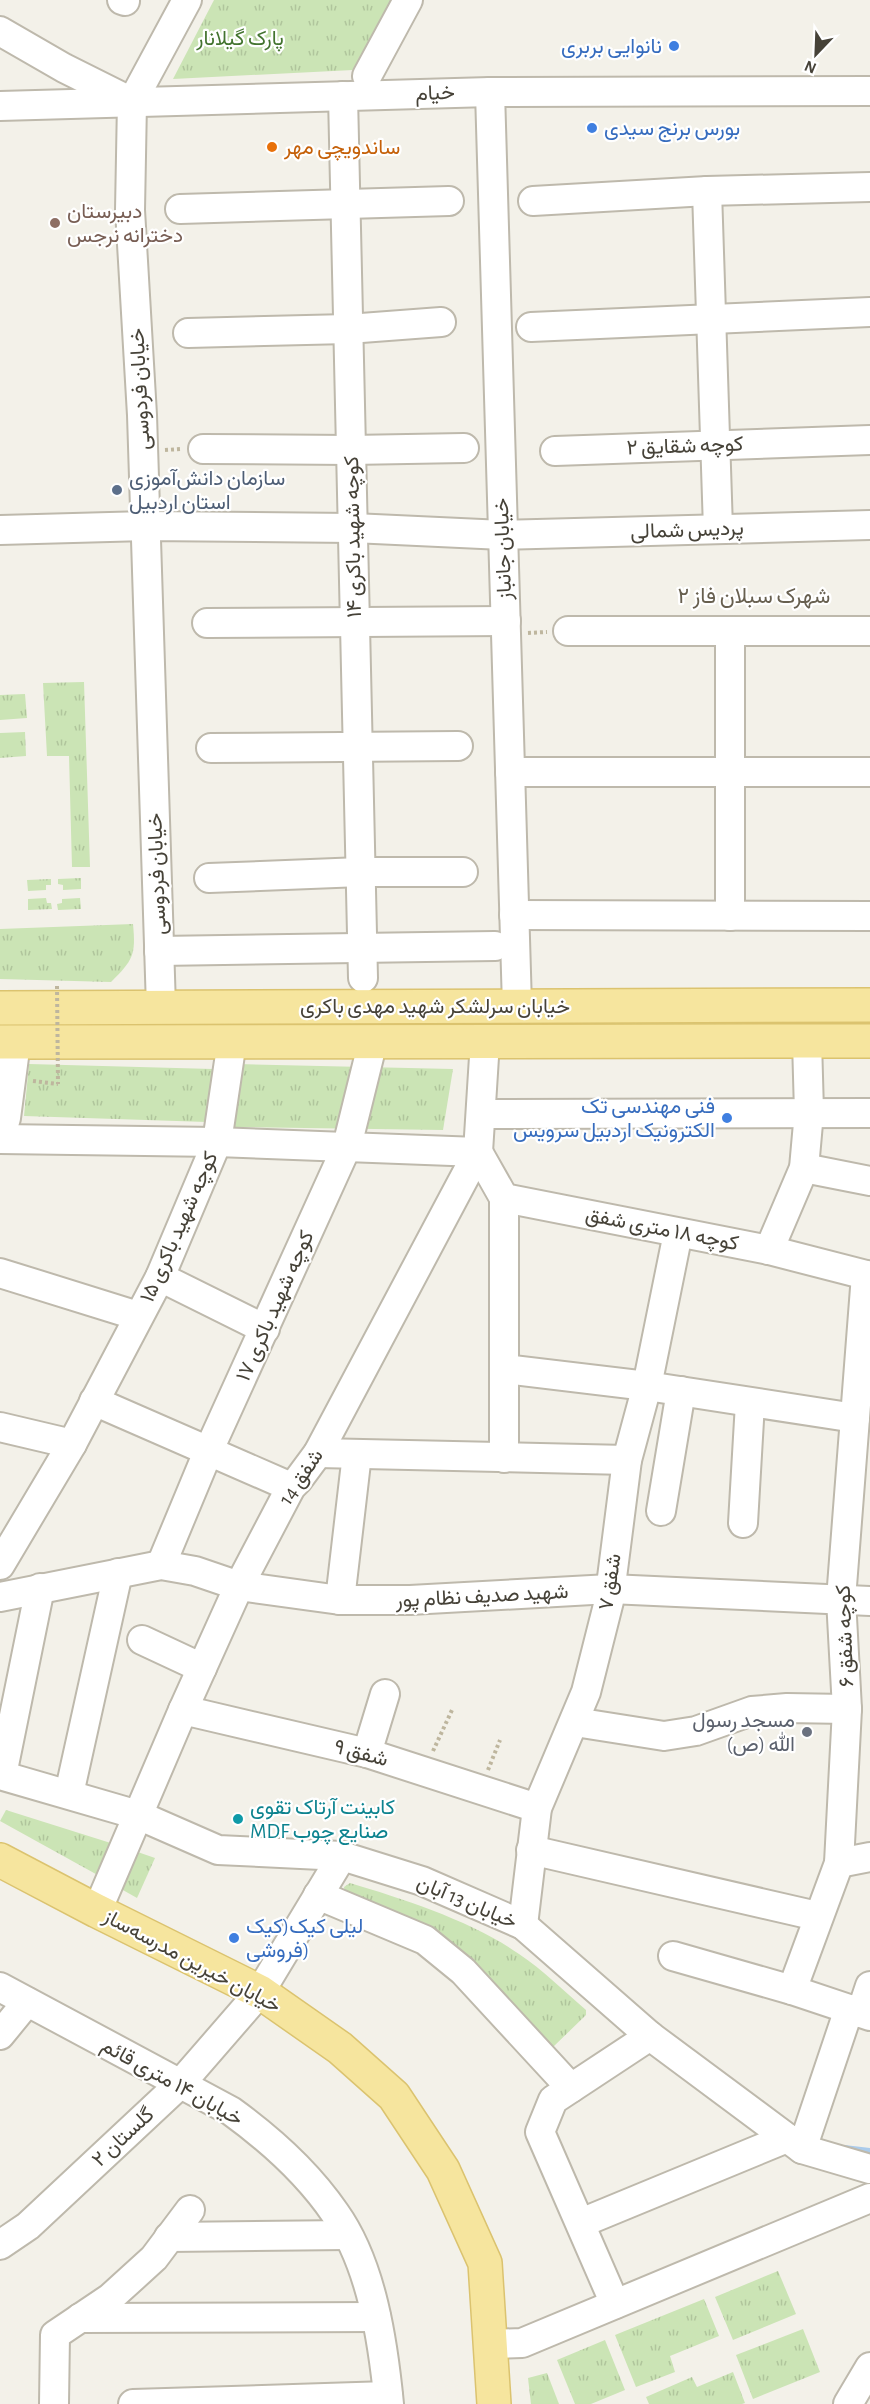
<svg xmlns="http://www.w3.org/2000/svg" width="870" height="2404" font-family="'Alegreya Sans',Vazirmatn,sans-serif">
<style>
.grass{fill:url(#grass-tufts)}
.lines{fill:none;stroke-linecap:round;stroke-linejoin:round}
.stream{stroke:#aacbeb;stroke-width:6}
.minor-casing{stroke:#beb9ac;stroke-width:32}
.major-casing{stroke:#dbc36f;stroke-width:36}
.path{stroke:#beb69e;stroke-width:4;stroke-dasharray:3 3;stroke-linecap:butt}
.minor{stroke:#fff;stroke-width:28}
.major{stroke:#f6e59e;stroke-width:33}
.path-bridge{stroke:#beb69e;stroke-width:4;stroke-dasharray:3 3;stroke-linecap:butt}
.shop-dot{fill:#3f7fe0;stroke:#fff;stroke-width:2}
.food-dot{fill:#e8710a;stroke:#fff;stroke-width:2}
.education-dot{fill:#8d6e63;stroke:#fff;stroke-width:2}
.service-dot{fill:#5c6f8a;stroke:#fff;stroke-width:2}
.worship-dot{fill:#6b7280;stroke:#fff;stroke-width:2}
.culture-dot{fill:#0f9aa8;stroke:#fff;stroke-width:2}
.labels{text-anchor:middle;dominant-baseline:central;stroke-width:4.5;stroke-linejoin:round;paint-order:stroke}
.park-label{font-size:21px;fill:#43742f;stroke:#fff}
.shop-label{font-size:21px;fill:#366cbe;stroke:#fff;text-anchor:end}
.street-label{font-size:21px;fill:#464238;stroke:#fff}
.food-label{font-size:21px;fill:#c56008;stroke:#fff;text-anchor:start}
.education-label{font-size:21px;fill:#785e54;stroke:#fff;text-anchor:start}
.service-label{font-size:21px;fill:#4e5e75;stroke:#fff;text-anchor:start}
.worship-label{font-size:21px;fill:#5b616d;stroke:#fff;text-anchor:end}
.culture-label{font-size:21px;fill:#0d838f;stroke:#fff;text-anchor:start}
.neighbourhood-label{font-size:22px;fill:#686050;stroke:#fff}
</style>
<defs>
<pattern id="grass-tufts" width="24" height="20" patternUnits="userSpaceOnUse" patternTransform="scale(1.5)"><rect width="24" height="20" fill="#cbe4b5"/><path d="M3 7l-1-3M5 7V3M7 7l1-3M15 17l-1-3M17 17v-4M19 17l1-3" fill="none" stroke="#b0c59c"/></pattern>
</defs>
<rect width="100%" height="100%" fill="#f3f1e9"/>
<!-- grass -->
<g class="grass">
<path d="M214 0H390L392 1 353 70 173 79Z"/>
<path d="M84 682 90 867H72L69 756H47L43 683Z"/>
<path d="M25 694 27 718 0 720V695Z"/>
<path d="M25 732 26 756 0 758V733Z"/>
<path d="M81 878V889L63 890V885L58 884V879Z"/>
<path d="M51 879V885H46V890L28 891 27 880Z"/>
<path d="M46 898 47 903H51L52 909 28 910V899Z"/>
<path d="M80 898 81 909 58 910 57 904 62 903V899Z"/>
<path d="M133 924C136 955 133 960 111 982L0 979V929Z"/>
<path d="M870 1016V1028L538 1026 537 1017Z"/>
<path d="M29 1064 213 1069 207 1122 24 1116Z"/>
<path d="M237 1064 453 1069 443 1130 234 1127Z"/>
<path d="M6 1810 117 1845 103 1878 0 1821Z"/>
<path d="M129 1849 155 1858 137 1898 114 1885Z"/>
<path d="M350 1883C404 1899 474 1922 519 1954 543 1970 564 1991 586 2010V2015L552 2048 345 1894 344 1887Z"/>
<path d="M778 2271 796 2314 733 2340 715 2297Z"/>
<path d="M704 2299 719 2336 670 2356 675 2372 636 2387 615 2335Z"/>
<path d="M803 2329 820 2372 753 2399 736 2355Z"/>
<path d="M605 2340 625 2390 591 2404H575L557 2360Z"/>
<path d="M733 2372 745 2403 742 2404H649L646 2397 692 2377 697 2387Z"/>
<path d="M547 2373 559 2404H531L528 2378Z"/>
</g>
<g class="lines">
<!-- stream -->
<path class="stream" d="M844 2148 870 2151"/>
<!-- minor casing -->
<g class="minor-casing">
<g id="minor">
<path d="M122 0 125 1"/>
<path d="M0 31 64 68 130 101"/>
<path d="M367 76 408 0"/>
<path d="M490 92 517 1006"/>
<path d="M343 96 363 978"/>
<path d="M0 106 490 92 870 91"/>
<path d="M707 191 718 529"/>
<path d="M533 201 707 191 870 187"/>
<path d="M180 209 449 201"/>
<path d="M531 327 870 312"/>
<path d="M188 333 348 329 441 322"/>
<path d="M203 449 351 450 464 448"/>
<path d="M555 451 870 440"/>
<path d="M0 530 146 526 353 528 503 535 870 525"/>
<path d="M207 623 506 621"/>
<path d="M568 631H870"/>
<path d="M211 748 458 746"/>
<path d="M510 772H870"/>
<path d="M209 878 361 872H463"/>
<path d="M514 915 870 916"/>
<path d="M730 916V631"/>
<path d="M159 951 495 946"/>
<path d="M161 1007 142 415 130 210 132 102 187 0"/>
<path d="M481 1114 870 1113"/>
<path d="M0 1138 6 1118 16 1042"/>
<path d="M0 1139 217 1142 478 1152 504 1198 769 1250 870 1276"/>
<path d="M804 1168 870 1181"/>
<path d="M769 1250 804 1168 809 1112 807 1041"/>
<path d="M0 1273 138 1316"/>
<path d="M160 1277 265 1329"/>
<path d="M505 1369 647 1386 855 1418"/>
<path d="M94 1401 291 1487"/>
<path d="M0 1427 72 1444"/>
<path d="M318 1453 627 1460"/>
<path d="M504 1458V1198"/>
<path d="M661 1511 681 1391"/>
<path d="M743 1523 750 1403"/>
<path d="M0 1565 72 1444 160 1277 217 1142 232 1041"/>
<path d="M161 1565 208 1452 347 1146 373 1041"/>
<path d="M0 1597 161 1565 195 1571 239 1586 340 1600H410L610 1589 870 1601"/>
<path d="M340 1600 357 1454"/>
<path d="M142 1640 202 1668"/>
<path d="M183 1710 367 1753 537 1808"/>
<path d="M575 1722 664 1736 696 1731 752 1711 787 1708 847 1709"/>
<path d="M367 1753 385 1694"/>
<path d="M0 1775 138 1815 218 1850 342 1856 422 1881 523 1925 650 2036 802 2149 870 2169"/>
<path d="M2 1775 40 1588"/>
<path d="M69 1794 118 1573"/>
<path d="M531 1850 817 1916"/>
<path d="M839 1863 870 1857"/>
<path d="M318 1895 425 1940 463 1971 571 2088"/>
<path d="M97 1911 183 1710 239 1586 291 1487 298 1480 318 1453 478 1152 485 1041"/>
<path d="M523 1925 537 1808 586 1692 609 1601 627 1460 647 1386 678 1233"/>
<path d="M673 1956 792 1990 870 2016"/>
<path d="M0 1987 231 2111C271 2140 307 2172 335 2213 372 2265 383 2342 389 2404"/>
<path d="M792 1990 839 1863 847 1709 841 1599 866 1275"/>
<path d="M861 2013 870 1986"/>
<path d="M0 2035 27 2002"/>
<path d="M802 2149 849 2009"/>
<path d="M581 2223 787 2138"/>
<path d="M169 2237 347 2235"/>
<path d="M0 2245 28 2226 181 2083 260 1992 342 1856"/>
<path d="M615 2304 540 2132 553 2100 650 2036"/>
<path d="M80 2318 376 2317"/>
<path d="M490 2344 522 2343 870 2198"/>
<path d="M54 2404 55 2335 110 2298 154 2258 190 2210"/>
<path d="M133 2404 388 2396"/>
<path d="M848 2404 870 2367"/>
</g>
</g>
<!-- major casing -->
<g class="major-casing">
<g id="major">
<path d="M0 1008 870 1005"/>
<path d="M0 1042 870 1041"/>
<path d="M0 1860 97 1911 260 1992 340 2048 394 2096 443 2170 485 2263 494 2404"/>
</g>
</g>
<!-- path -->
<g class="path">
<path d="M165 450 181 449"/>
<path d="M528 633 547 632"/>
<path d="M33 1081 58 1084"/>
<path d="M433 1751 452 1710"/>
<path d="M488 1770 500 1740"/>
</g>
<!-- minor -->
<use href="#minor" class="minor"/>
<!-- major -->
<use href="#major" class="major"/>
<!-- path-bridge -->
<path class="path-bridge" d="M57 986 58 1084"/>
</g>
<!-- markers -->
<g class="shop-dot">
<circle cx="674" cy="46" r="6"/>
<circle cx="592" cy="128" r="6"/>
<circle cx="727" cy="1118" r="6"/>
<circle cx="234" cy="1938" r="6"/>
</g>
<circle class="food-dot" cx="272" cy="147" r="6"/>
<circle class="education-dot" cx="55" cy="223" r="6"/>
<circle class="service-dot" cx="117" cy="490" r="6"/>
<circle class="worship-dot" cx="807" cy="1732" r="6"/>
<circle class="culture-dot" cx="238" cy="1819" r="6"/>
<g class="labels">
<!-- park labels -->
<g class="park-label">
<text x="240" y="38">پارک گیلانار</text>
</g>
<!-- shop labels -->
<g class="shop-label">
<text x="662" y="46">نانوایی بربری</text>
<text x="604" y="128" text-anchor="start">بورس برنج سیدی</text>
<text x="715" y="1106">فنی مهندسی تک<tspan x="715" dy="24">الکترونیک اردبیل سرویس</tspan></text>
<text x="246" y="1926" text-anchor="start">لیلی کیک(کیک<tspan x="246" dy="24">فروشی)</tspan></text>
</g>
<!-- street labels -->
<g class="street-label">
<text transform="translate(435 93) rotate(-2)">خیام</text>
<text transform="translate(140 389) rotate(-93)">خیابان فردوسی</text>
<text transform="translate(685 446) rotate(-2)">کوچه شقایق ۲</text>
<text transform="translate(687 530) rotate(-2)">پردیس شمالی</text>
<text transform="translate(353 537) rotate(-91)">کوچه شهید باکری ۱۴</text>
<text transform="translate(503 549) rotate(-92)">خیابان جانباز</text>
<text transform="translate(157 874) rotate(-92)">خیابان فردوسی</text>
<text x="435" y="1006">خیابان سرلشکر شهید مهدی باکری</text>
<text transform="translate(179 1227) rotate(-66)">کوچه شهید باکری ۱۵</text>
<text transform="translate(662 1229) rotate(11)">کوچه ۱۸ متری شفق</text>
<text transform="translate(275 1306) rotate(-66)">کوچه شهید باکری ۱۷</text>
<text transform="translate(301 1477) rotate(-56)">شفق 14</text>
<text transform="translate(610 1582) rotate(-81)">شفق ۷</text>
<text transform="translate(482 1596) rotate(-3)">شهید صدیف نظام پور</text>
<text transform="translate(845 1636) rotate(-92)">کوچه شفق ۶</text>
<text transform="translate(361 1753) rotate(15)">شفق ۹</text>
<text transform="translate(467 1902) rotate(23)">خیابان 13 آبان</text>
<text transform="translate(192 1961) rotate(28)">خیابان خیرین مدرسه‌ساز</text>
<text transform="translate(172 2082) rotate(29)">خیابان ۱۴ متری قائم</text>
<text transform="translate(123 2137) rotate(-43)">گلستان ۲</text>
</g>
<!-- food labels -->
<g class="food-label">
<text x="284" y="147">ساندویچی مهر</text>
</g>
<!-- education labels -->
<g class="education-label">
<text x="67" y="211">دبیرستان<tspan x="67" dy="24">دخترانه نرجس</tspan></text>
</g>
<!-- service labels -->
<g class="service-label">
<text x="129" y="478">سازمان دانش‌آموزی<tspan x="129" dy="24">استان اردبیل</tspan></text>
</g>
<!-- worship labels -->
<g class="worship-label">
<text x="795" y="1720">مسجد رسول<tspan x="795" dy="24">الله (ص)</tspan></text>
</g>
<!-- culture labels -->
<g class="culture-label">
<text x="250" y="1807">کابینت آرتاک تقوی<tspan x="250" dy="24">MDF صنایع چوب</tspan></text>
</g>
<!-- neighbourhood labels -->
<g class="neighbourhood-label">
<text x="754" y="596">شهرک سبلان فاز ۲</text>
</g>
</g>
<!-- north arrow -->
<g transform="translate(816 54) rotate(203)" stroke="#ffffff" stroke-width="4.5" paint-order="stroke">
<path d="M0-4.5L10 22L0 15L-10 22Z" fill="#464238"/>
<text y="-9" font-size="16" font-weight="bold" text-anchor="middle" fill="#464238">N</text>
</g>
</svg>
